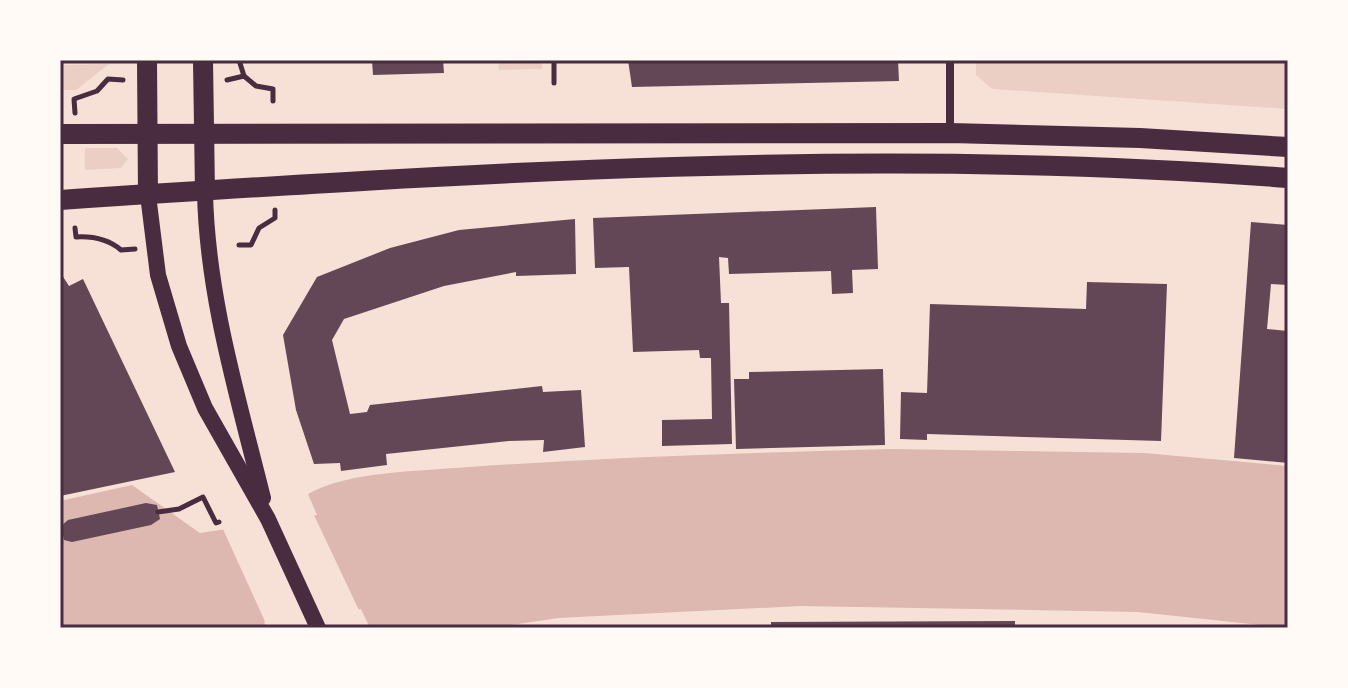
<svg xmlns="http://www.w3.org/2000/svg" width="1348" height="688" font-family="Georgia,serif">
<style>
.green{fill:#ebcfc5}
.water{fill:#dcb8b0}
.pier{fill:#f7e1d7}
.building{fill:#644757}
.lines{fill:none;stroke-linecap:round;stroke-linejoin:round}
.path{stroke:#4a2c40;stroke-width:5}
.minor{stroke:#4a2c40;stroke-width:8}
.secondary{stroke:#4a2c40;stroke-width:16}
.primary{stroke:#4a2c40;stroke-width:20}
.neatline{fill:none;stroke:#4a2c40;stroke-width:3}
</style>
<rect width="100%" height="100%" fill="#f7e1d7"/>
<!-- green -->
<g class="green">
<path d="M498 60H542V69L499 70Z"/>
<path d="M976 60H1288V109L992 89 976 75Z"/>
<path d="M109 64 76 90H60V65Z"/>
<path d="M85 148H117L128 159 121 168 85 170Z"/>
</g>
<!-- water -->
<path class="water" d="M891 449 1144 453 1288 466V628L1138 612 800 606 558 618 492 628H370L361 609 264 622 267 628H60V501L132 485 200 533 317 515 308 494C347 471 423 471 469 467 610 457 750 453 891 449Z"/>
<!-- pier -->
<path class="pier" d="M313 513 366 625 359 614 268 628 222 527Z"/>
<!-- building -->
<g class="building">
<path d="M372 60H443L444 73 373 75Z"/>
<path d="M628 60H898L899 81 632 87Z"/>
<path d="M876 207 878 269 852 270 853 293 832 294 831 271 729 274 728 258 719 257 721 303H729L732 444 662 446V420L712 419 711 358H700L699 350 633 352 629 267 595 268 593 218Z"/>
<path d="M575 219 576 274 516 276V272L444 286 344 319 332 340 350 414 367 412 370 405 542 386 543 392 581 390 585 447 543 452 544 440 509 441 386 454 387 465 341 471 340 463 314 464 296 410 283 335 317 277 390 248 459 230Z"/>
<path d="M1251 222 1288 225V285L1271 284 1267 329 1288 331V463L1234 458Z"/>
<path d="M60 272 69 286 83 279 175 472 60 496Z"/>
<path d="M1087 282 1167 284 1161 441 927 434V440L900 439 901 392 927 393 930 304 1086 309Z"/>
<path d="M883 369 885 445 736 449 734 379H749V372Z"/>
<path d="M146 503 157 505 160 519 151 525 72 542 64 540 61 526 68 520Z"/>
<path d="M1015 621V628H771V622Z"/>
</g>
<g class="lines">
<!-- path -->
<g class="path">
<path d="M239 60 244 76"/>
<path d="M554 60V83"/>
<path d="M227 80 244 76 256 86 273 89V101"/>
<path d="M75 113 74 99 97 91 108 79 123 80"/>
<path d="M75 228 76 237C93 236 108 239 121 250L135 249"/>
<path d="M239 245H251L259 228 275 218V210"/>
<path d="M158 512 179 509 203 497 216 523 219 522"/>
</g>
<!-- minor -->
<path class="minor" d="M950 132V60"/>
<!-- secondary -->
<g class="secondary">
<path d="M205 192C207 296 238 397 263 498"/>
<path d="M148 195 158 275 179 346 205 408 268 519 318 628"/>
</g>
<!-- primary -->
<g class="primary">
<path d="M147 60 148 195"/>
<path d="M203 60 205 192"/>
<path d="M60 134 950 133 1140 138 1288 147"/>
<path d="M60 200C469 173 879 146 1288 178"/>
</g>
</g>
<!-- border -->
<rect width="1348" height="688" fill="none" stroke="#fffaf5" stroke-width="124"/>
<rect x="62" y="62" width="1224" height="564" class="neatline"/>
</svg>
